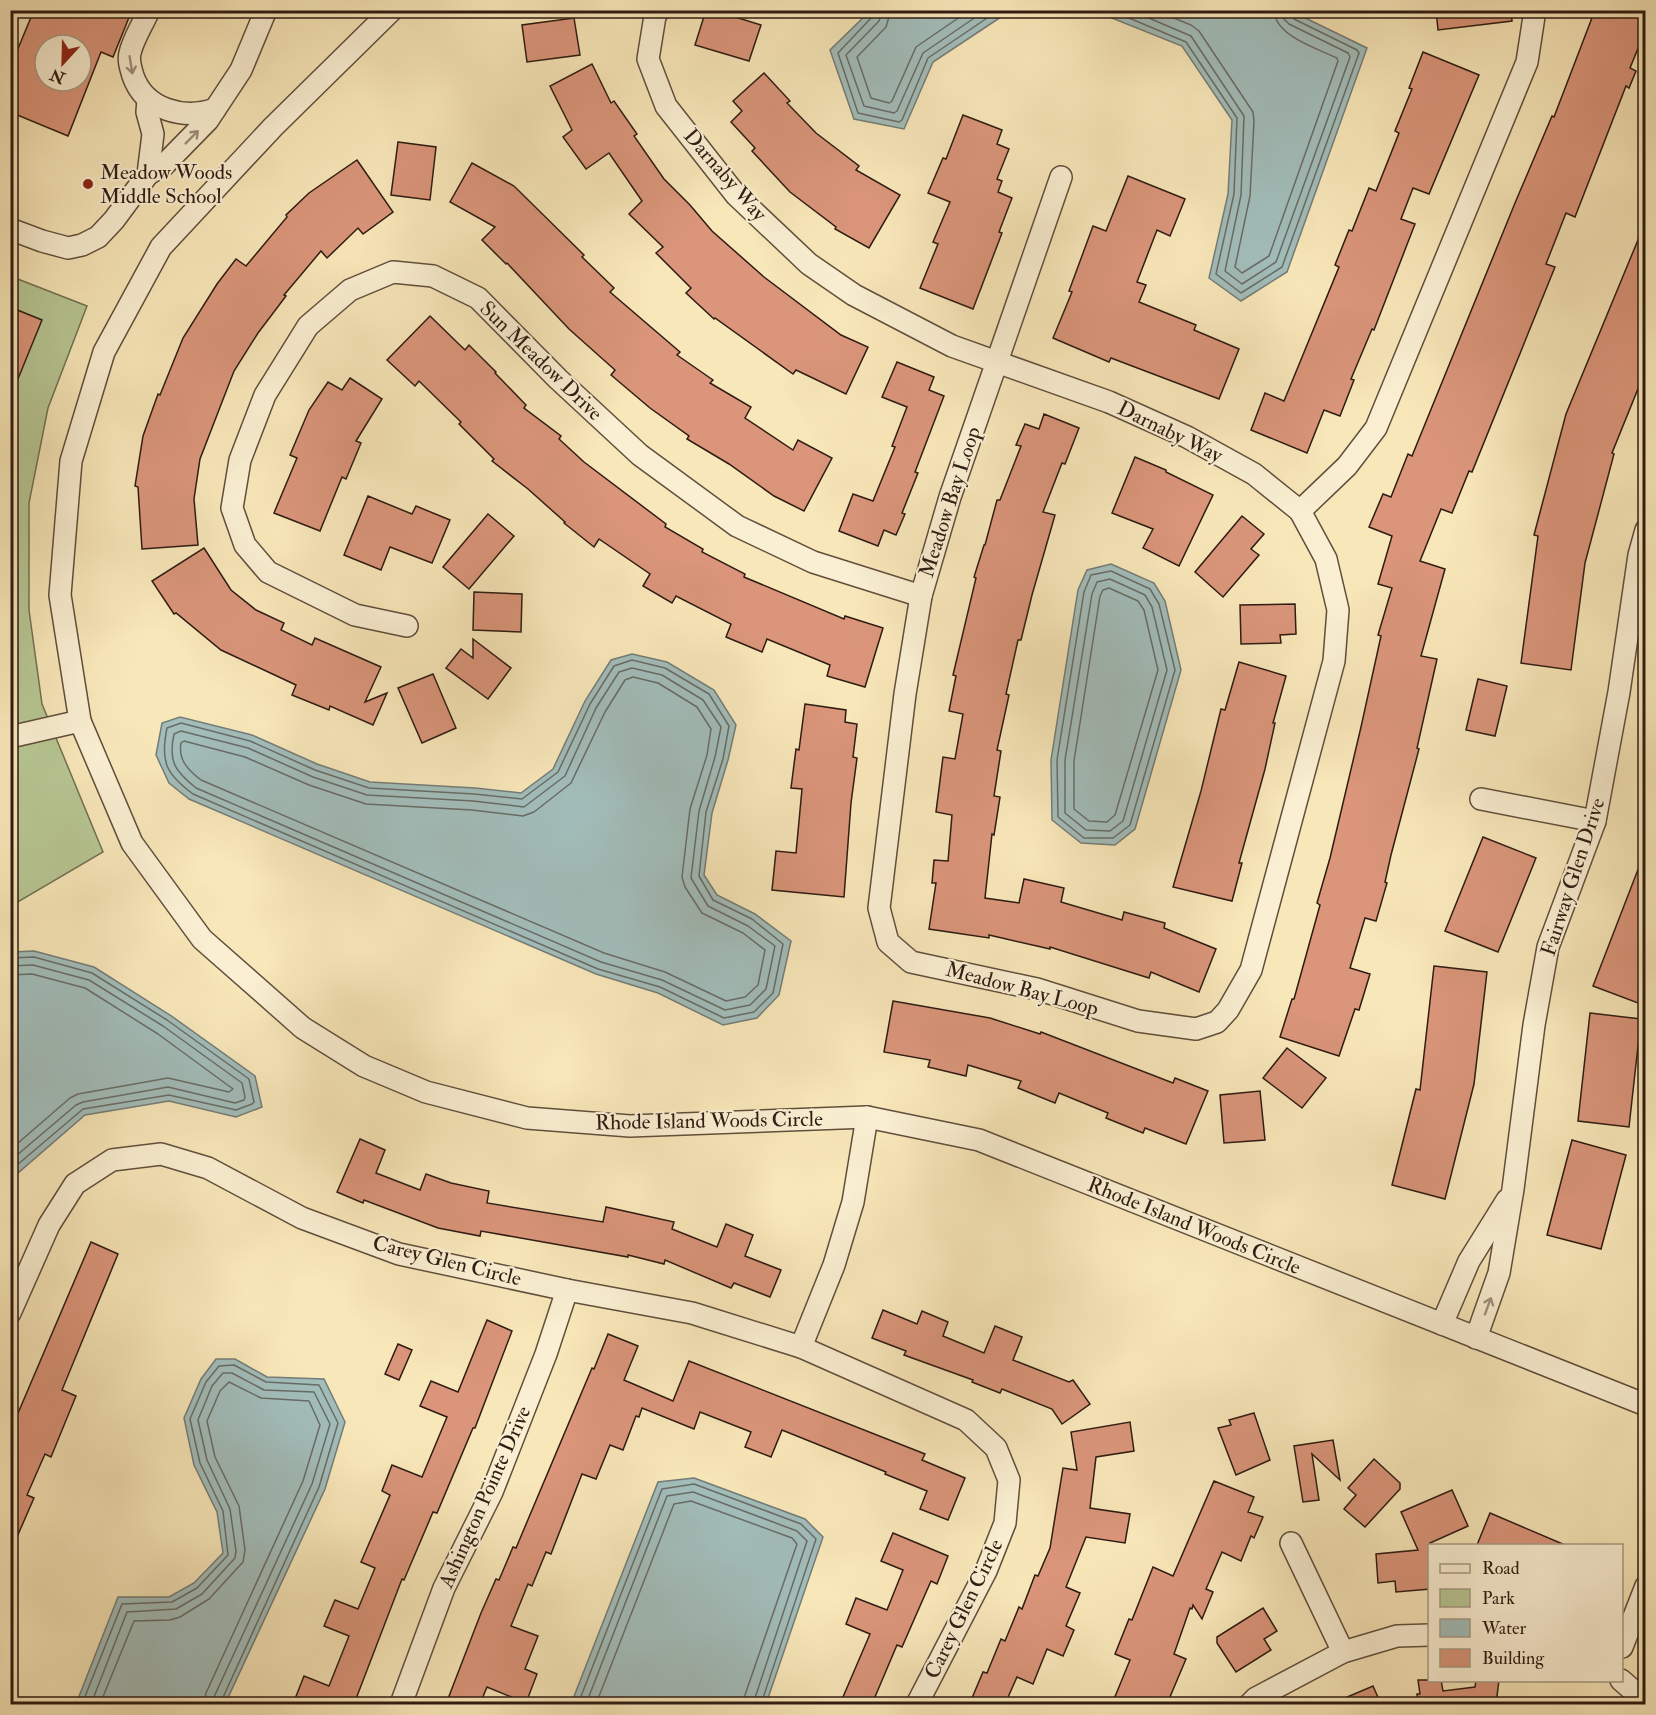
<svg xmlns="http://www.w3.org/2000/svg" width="1656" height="1715" font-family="'IM FELL Double Pica',serif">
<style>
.green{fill:#b7c794;stroke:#727153;stroke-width:1.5}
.water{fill:#a2bdba;stroke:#747c77;stroke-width:1.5}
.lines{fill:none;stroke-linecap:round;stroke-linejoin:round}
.shore{stroke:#686c66;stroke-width:1.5}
.building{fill:#da957a;stroke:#2e1b12;stroke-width:1.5;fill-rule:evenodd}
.minor-casing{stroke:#604e3c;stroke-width:24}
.minor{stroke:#faefd2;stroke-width:21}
.oneway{stroke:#9e907c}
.poi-dot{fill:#8f2418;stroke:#faefd2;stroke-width:2}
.labels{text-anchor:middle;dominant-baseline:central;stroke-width:4.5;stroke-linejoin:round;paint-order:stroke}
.poi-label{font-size:21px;fill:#2e1b12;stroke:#faefd2;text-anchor:start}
.street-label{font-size:21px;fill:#2e1b12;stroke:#faefd2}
</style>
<rect width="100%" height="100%" fill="#f8e7b9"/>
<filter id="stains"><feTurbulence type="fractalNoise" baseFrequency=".00333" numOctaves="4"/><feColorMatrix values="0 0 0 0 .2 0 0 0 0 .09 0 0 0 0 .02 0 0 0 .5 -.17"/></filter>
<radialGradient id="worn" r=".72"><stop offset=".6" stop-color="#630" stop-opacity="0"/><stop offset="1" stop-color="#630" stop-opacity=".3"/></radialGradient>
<!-- green -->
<path class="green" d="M10 276 87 306 48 408 29 503V610L42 704 103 852 11 906Z"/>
<!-- water -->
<g class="water">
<path d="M871 10H1010V11L933 62 904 129 854 119 830 50Z"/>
<path d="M1078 11H1291L1367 48 1287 272 1241 301 1209 278 1228 194 1232 120 1182 46 1097 12Z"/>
<path d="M1111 564 1154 583 1165 601 1181 670 1135 829 1115 845 1081 843 1052 820 1051 760 1078 590 1087 570Z"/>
<path d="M632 654 667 662 714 690 736 725 728 760 712 813 704 875 717 895 755 914 791 941 779 995 757 1018 723 1025 658 993 596 974 189 799 169 783 156 755 162 723 180 717 252 735 317 764 370 782 475 788 521 793 553 769 585 701 611 660Z"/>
<path d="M34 951 94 967 170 1015 255 1076 262 1107 236 1117 169 1101 85 1115 11 1179V952Z"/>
<path d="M216 1359H235L267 1377 324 1379 345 1422 325 1489 225 1704H76L118 1597H169L194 1583 223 1553 217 1512 194 1465 184 1418 201 1379Z"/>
<path d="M694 1478 805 1519 823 1537 766 1704H571L658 1482Z"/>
</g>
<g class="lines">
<!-- shore -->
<g class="shore">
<path d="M874 10 872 17 838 53 858 113 899 122 902 120 928 58 999 10"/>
<path d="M882 10 879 21 846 55 864 106 894 113 897 111 923 53 986 10"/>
<path d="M891 10 886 27 857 57 871 98 889 103 892 101 916 47 970 10"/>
<path d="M1110 10 1186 42 1237 118 1234 194 1216 274 1241 293 1282 267 1359 53 1357 50 1294 19 1290 10"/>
<path d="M1130 10 1191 36 1244 116 1241 195 1225 271 1242 284 1276 262 1350 57 1348 53 1289 24 1284 19 1283 10"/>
<path d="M1154 10 1191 25 1199 31 1253 112 1254 121 1250 196 1235 267 1242 273 1269 256 1338 61 1337 58C1316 48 1275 36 1274 10"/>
<path d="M1111 571 1150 589 1159 604 1175 670 1130 825 1113 838H1084L1058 817 1057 760 1084 592 1091 575Z"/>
<path d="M1110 579 1145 595 1152 607 1167 670 1123 821 1110 831 1086 830 1065 813V760L1092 594 1097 582Z"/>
<path d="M1109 588 1138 601 1144 610 1158 670 1115 815 1107 822 1089 821 1074 809V761L1100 596 1103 590Z"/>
<path d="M632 660 665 668 709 694 729 726 723 759 706 812 699 876 713 900 752 919 783 944 773 993 754 1012 724 1018 660 987 598 969 193 794C166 774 160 762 167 728L181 723 250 741 315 770 369 788 474 794 522 799 558 772 590 704 614 666Z"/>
<path d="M632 668 662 675 703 700 721 727 715 757 699 811 691 878 708 906 748 926 775 946 766 989 750 1005 725 1010 662 980 601 962 196 788C175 771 168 762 174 734L181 731 248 748 313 777 367 795 473 801 524 807 565 776 596 708 619 672Z"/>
<path d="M633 677 658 683 697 707 711 729 707 755 690 809 682 877 685 887 702 913 743 933 765 950 758 985 745 997 726 1001 665 972 604 953 201 780C188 770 178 760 181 743L184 741 245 757 309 785 366 804 472 810 523 816 534 812 571 783 605 712 625 680Z"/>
<path d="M10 958 34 957 92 973 167 1020 249 1079 254 1102 252 1104 236 1110 169 1095 83 1109 10 1171"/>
<path d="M10 966 33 965 89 980 163 1026 242 1083 245 1097 244 1100 235 1103 168 1087 83 1102 76 1105 10 1161"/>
<path d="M10 975 32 974 85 988 158 1034 233 1089 229 1092 168 1078 78 1094 70 1098 10 1150"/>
<path d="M82 1704 122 1604 172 1602 197 1588 228 1555 223 1511 200 1463 190 1419 206 1382 219 1366 234 1365 266 1382 319 1385 338 1423 319 1487 220 1704"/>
<path d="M91 1704 127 1612 176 1609 202 1594 235 1558 236 1551 230 1509 207 1460 198 1420 212 1386 223 1373H232L264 1390 314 1392 330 1424 312 1484 214 1697 213 1704"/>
<path d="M100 1704 134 1621 170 1620 180 1617 209 1599 243 1562 245 1550 239 1506 215 1457 207 1421 220 1391 229 1382 261 1398 309 1401 320 1425 303 1481 206 1693 204 1704"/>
<path d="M578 1704 662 1489 694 1484 801 1524 816 1539 761 1704"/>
<path d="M586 1704 667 1496 693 1492 797 1531 807 1541 753 1704"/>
<path d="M596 1704 674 1504 691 1501 792 1538 797 1544 745 1695 744 1704"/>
</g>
</g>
<!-- building -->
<g class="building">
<path d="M34 10H132L113 57 101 52 68 136 10 112V68ZM45 45H81V81H45Z"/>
<path d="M706 10H713L761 25 749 61 695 45Z"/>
<path d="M1436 10H1511L1512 21 1438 30Z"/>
<path d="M1595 10H1646V29L1630 68 1636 71 1629 88 1626 86 1575 217 1566 213 1546 264 1555 267 1472 472 1469 471 1452 513 1441 509 1420 561 1445 569 1421 656 1437 659 1417 748 1419 749 1391 855 1385 882 1387 883 1376 921 1365 918 1350 968 1370 974 1359 1010 1355 1009 1339 1056 1280 1037 1292 999H1294L1320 905 1317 903 1330 858 1361 727 1381 636 1378 635 1392 588 1378 584 1392 536 1369 527 1383 494 1391 497 1408 454 1412 456 1515 203 1552 116 1554 117Z"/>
<path d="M574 18 580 55 527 62 522 25Z"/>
<path d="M1423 52 1479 75 1429 194 1413 188 1401 219 1415 224 1374 330 1372 329 1351 379 1354 380 1340 416 1324 410 1307 453 1251 430 1265 393 1284 401 1339 267 1335 265 1349 230 1352 231 1369 188 1376 191 1399 133 1395 131 1412 89 1409 88Z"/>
<path d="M592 64 611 103 614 101 637 134 634 136 664 179 690 205 712 231 764 277 841 335 868 347 846 394 796 370 793 374 715 318 714 319 686 293 691 288 656 253 663 247 629 214 642 201 609 153 586 169 563 137 572 130 550 86Z"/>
<path d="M764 73 790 101 787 103 816 133 859 166 856 170 900 195 869 248 835 229 836 227 790 192 752 151 755 148 731 122 742 111 733 101Z"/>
<path d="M963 115 1002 130 997 144 1009 149 997 179 1002 181 998 192 1012 198 999 232 1002 233 973 309 920 288 938 244 933 242 950 202 928 193 943 158 946 159Z"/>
<path d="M398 142 436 147 430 200 391 195Z"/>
<path d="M357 160 393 212 363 234 358 228 327 258 321 251 284 295 286 296 258 333 234 371 200 459 194 499 198 545 142 549 138 487 135 486 143 436 158 394 160 395 183 338 217 284 236 259 246 266 287 217 286 215 309 193Z"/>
<path d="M472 163 514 186 584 255 582 257 614 288 610 292 680 352 677 355 713 380 710 383 751 407 745 418 793 450 798 440 832 458 804 511 774 496 729 464 687 439 689 436 650 408 611 375 615 370 569 329 507 263 506 264 482 240 495 227 450 202Z"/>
<path d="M1128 176 1185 199 1170 236 1157 230 1137 282 1146 285 1139 302 1196 325 1194 330 1239 349 1219 399 1111 358 1109 362 1053 338 1072 292 1069 291 1093 226 1106 231Z"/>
<path d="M1645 223 1646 369 1612 453 1614 454 1585 563 1571 670 1521 663 1538 536 1534 535 1566 414Z"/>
<path d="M10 307 42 320 11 396 10 395Z"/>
<path d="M430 316 465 350 469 345 496 372 495 373 526 405 524 408 561 436 559 439 584 462 666 524 665 527 703 549 702 552 745 574 744 577 844 619 845 616 883 628 865 687 827 676 830 665 767 639 762 652 726 637 731 624 676 596 672 603 643 586 650 574 599 539 594 547 564 523 565 522 528 489 492 461 494 459 459 424 461 422 419 381 415 386 387 360Z"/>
<path d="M897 362 934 377 929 390 944 396 915 472 918 473 902 513 905 514 896 535 884 530 878 546 839 531 853 494 873 501 895 447 892 446 907 407 882 397Z"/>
<path d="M350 378 382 399 356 441 361 443 346 479 342 477 320 531 274 513 297 458 290 455 309 410 328 382 342 390Z"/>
<path d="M1044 414 1079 428 1065 464 1062 463 1043 512 1055 515 1032 595 1021 640H1018L1006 694 1009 695 997 750 1001 751 994 796 1000 797 994 835 992 834 985 898 1019 903 1024 879 1064 888 1061 902 1122 920 1124 912 1165 923 1164 928 1216 949 1199 992 1151 972 1149 978 1050 947V949L989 935V938L929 929 936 883H932L934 860 948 861 952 815 936 812 943 757 955 759 963 714 949 711 956 676 953 675 976 578 974 577 984 545H985L997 500H1000L1021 446 1016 445 1025 424 1039 429Z"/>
<path d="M1135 457 1166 470V472L1213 495 1179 566 1143 548 1153 529 1112 513Z"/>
<path d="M368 496 412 514 416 506 450 520 432 563 390 547 381 570 344 555Z"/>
<path d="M488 514 514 536 469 589 443 567Z"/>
<path d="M1242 516 1264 534 1251 549 1259 555 1223 597 1195 572Z"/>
<path d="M204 548 231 590 256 610 284 623 281 630 312 645 315 638 381 667 365 702 387 693 373 725 330 706 329 710 292 695 296 685 221 650 176 613 174 614 152 581Z"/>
<path d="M474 592 522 594 521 632 473 630Z"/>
<path d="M1295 604 1296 634 1280 635 1281 643 1241 644 1240 605Z"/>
<path d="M473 639 511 668 488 699 446 668 461 649 473 658Z"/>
<path d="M1239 662 1286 676 1273 723H1275L1265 769 1239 863H1242L1232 901 1173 887 1201 791 1221 709 1225 710Z"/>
<path d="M433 674 456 728 422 743 398 688Z"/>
<path d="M1478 679 1507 686 1495 736 1466 730Z"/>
<path d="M805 704 846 710 845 722 857 724 853 757 857 758 851 803 844 897 772 890 776 851 796 853 802 789 791 788 796 749 799 750Z"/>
<path d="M1483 837 1536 858 1498 952 1445 931Z"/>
<path d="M1644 854H1646V1006L1593 986Z"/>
<path d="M1434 966 1487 972 1474 1084 1445 1199 1392 1185 1416 1089 1420 1090Z"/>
<path d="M893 1001 990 1018 1040 1034 1041 1032 1173 1083 1175 1078 1208 1091 1186 1144 1145 1128 1143 1133 1106 1118 1108 1113 1059 1093 1055 1103 1018 1088 1021 1081 968 1065 966 1076 928 1067 930 1060 884 1052Z"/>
<path d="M1590 1013 1641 1019 1629 1127 1578 1121Z"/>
<path d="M1287 1048 1326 1078 1302 1108 1263 1078Z"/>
<path d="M1260 1091 1265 1140 1224 1143 1220 1095Z"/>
<path d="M360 1139 385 1150 376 1173 420 1190 426 1174 451 1183 489 1191 487 1203 603 1222 606 1207 674 1222 672 1229 717 1247 726 1224 753 1235 745 1256 781 1270 770 1297 734 1283 731 1288 665 1260 664 1264 628 1255V1257L481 1231 480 1236 438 1228 364 1200 363 1203 337 1192Z"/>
<path d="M1572 1140 1626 1155 1601 1249 1547 1235Z"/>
<path d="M91 1242 118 1254 62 1390 76 1396 51 1457 45 1454 27 1495 34 1498 10 1553V1432Z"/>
<path d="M883 1310 917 1324 922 1311 948 1322 943 1336 984 1353 995 1326 1022 1337 1013 1360 1069 1382 1073 1380 1090 1404 1062 1424 1052 1409 1002 1389 1000 1393 972 1382 973 1380 904 1355 906 1351 872 1338Z"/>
<path d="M487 1320 512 1331 475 1428H473L437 1513 433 1512 404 1580 402 1579 354 1704H293L304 1676 329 1686 349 1636 324 1626 335 1600 358 1609 375 1568 361 1562 390 1495 382 1491 392 1465 422 1477 447 1417 420 1406 431 1381 458 1392Z"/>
<path d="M608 1334 638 1346 624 1380 673 1401 689 1361 925 1454 922 1460 965 1478 948 1520 920 1509 927 1491 885 1474 886 1472 782 1430 771 1457 745 1447 751 1432 700 1412 694 1429 642 1408 639 1417 636 1416 623 1450 610 1445 596 1479 582 1474 551 1554 546 1552 532 1586 528 1584 511 1626 538 1636 525 1669 537 1674 526 1703 487 1687 480 1704H446L481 1613 496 1579 499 1580 513 1547 516 1548 592 1368 594 1369Z"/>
<path d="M398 1344 412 1350 399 1380 385 1374Z"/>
<path d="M1254 1413 1270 1460 1236 1475 1218 1428 1231 1425 1229 1420Z"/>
<path d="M1130 1422 1134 1451 1096 1457 1090 1508 1130 1514 1125 1543 1086 1537 1066 1587 1080 1593 1066 1626 1074 1630 1063 1656 1047 1649 1033 1684 1017 1677 1005 1704H988L972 1698 983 1672 987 1673 1001 1639 1005 1641 1019 1607 1022 1609 1035 1575 1038 1576 1050 1548 1063 1468 1077 1470 1071 1432Z"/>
<path d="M1333 1440 1340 1480 1312 1454 1319 1500 1303 1502 1294 1446Z"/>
<path d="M1374 1459 1400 1483V1489L1365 1527 1344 1509 1356 1495 1348 1488Z"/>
<path d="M1214 1481 1254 1497 1248 1512 1263 1517 1254 1538 1251 1536 1241 1561 1222 1552 1206 1589 1213 1592 1202 1619 1193 1605 1192 1609 1190 1608 1174 1654 1186 1659 1167 1704H1112L1130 1660 1115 1654 1129 1619 1132 1620 1153 1567 1173 1576Z"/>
<path d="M1452 1490 1468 1526 1430 1543V1589L1396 1592 1395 1581 1378 1583 1376 1554 1418 1550 1401 1512Z"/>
<path d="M1490 1513 1565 1545H1477Z"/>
<path d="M893 1533 948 1556 937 1584 931 1581 902 1647 897 1645 872 1704H840L870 1634 846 1624 856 1598 887 1610 903 1570 881 1561Z"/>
<path d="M1263 1608 1277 1631 1264 1639 1271 1650 1236 1672 1217 1643V1637Z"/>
<path d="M1418 1680H1441L1443 1691 1475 1687 1476 1680H1499L1496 1704H1418L1417 1694H1420Z"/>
<path d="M1373 1686 1381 1704H1331Z"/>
</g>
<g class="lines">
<!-- minor casing -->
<g class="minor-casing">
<g id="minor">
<path d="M149 10C143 24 133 39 130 53 128 61 131 69 133 76 145 110 184 120 215 109"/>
<path d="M392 10 273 127 161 247 104 352 71 461 60 595 80 721 132 843 202 939 303 1028 364 1066 426 1092 527 1118 630 1126 867 1117 979 1140 1646 1405"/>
<path d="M659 10 655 16 648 59 666 106 736 195 809 264 854 295 952 346 1109 402 1187 437 1254 474 1300 511 1347 466 1376 428 1527 62 1535 10"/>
<path d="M148 174 164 165 208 120 241 70 266 10"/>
<path d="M1061 177 950 497 921 596 905 694 879 908 888 942 911 962 1037 989 1138 1021 1196 1029 1217 1022 1228 1010 1251 970 1334 661 1338 610 1326 559 1300 511"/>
<path d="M10 229 42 241 68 248 82 245 98 237 114 220 148 174 153 134 147 112 148 99"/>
<path d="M407 626 355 615 268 572 245 545 232 508 240 460 265 395 308 326 350 290 393 272 433 276 478 298 558 379 640 455 737 526 813 562 921 596"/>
<path d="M10 737 80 721"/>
<path d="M1481 799 1595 821"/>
<path d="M10 1313 49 1225 75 1184 112 1160 161 1154 208 1168 302 1218 399 1254 567 1290 692 1313 801 1347 966 1420 996 1448 1009 1480 1005 1523 986 1571 917 1704"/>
<path d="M1442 1324 1469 1261 1507 1200"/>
<path d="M1476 1338 1499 1273 1513 1189 1534 1025 1548 947 1595 821 1619 692 1639 555 1646 530"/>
<path d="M801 1347 834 1265 853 1202 867 1117"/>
<path d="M1291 1543 1343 1652"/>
<path d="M1622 1647 1646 1586"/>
<path d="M1621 1680 1646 1702"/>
<path d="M401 1704 444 1588 492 1492 546 1354 567 1290"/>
<path d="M1250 1704 1256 1698 1343 1652 1397 1636 1430 1635"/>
</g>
</g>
<!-- minor -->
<use href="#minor" class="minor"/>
</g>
<!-- one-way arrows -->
<defs><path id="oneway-shaft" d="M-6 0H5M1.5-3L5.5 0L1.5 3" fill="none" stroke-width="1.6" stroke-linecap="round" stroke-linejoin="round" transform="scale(1.5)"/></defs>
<g class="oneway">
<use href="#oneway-shaft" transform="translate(131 65) rotate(81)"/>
<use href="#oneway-shaft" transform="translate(192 137) rotate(-45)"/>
<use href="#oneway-shaft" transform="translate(1488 1306) rotate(-70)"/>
</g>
<!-- markers -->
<circle class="poi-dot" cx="88" cy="184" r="6"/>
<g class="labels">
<!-- poi labels -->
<g class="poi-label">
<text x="100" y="172">Meadow Woods<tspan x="100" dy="24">Middle School</tspan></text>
</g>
<!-- street labels -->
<g class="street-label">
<text transform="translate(725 175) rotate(49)">Darnaby Way</text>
<text transform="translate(541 361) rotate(44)">Sun Meadow Drive</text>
<text transform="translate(1170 432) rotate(26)">Darnaby Way</text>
<text transform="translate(950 502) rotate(-72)">Meadow Bay Loop</text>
<text transform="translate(1573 877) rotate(-72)">Fairway Glen Drive</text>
<text transform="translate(1022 989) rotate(15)">Meadow Bay Loop</text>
<text transform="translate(709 1121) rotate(-1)">Rhode Island Woods Circle</text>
<text transform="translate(1194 1226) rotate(22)">Rhode Island Woods Circle</text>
<text transform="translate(447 1261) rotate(14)">Carey Glen Circle</text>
<text transform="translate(485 1497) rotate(-66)">Ashington Pointe Drive</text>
<text transform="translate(964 1609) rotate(-64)">Carey Glen Circle</text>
</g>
</g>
<!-- margin -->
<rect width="1656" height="1715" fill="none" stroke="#f8e7b9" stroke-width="36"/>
<rect x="12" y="12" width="1632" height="1691" fill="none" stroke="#2e1b12" stroke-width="3"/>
<rect x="18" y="18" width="1620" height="1679" fill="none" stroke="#2e1b12" stroke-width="1.5"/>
<!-- legend -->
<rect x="1428" y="1544" width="195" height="138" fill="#faefd2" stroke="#a89a85" stroke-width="1.5"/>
<rect x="1440" y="1564" width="30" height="9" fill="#faefd2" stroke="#a89a85" stroke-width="1.5"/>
<text x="1482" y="1574" font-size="18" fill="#2e1b12">Road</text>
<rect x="1440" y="1589" width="30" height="18" fill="#b7c794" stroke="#a89a85" stroke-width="1.5"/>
<text x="1482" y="1604" font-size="18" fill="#2e1b12">Park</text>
<rect x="1440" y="1619" width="30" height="18" fill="#a2bdba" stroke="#a89a85" stroke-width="1.5"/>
<text x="1482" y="1634" font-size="18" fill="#2e1b12">Water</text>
<rect x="1440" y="1649" width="30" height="18" fill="#da957a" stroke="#a89a85" stroke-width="1.5"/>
<text x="1482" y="1664" font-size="18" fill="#2e1b12">Building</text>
<!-- north arrow -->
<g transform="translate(63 63) rotate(202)"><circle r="28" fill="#faefd2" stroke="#a89a85" stroke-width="1.5"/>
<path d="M0-4.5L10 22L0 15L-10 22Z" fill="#8f2418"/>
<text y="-9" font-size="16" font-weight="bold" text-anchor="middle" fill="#2e1b12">N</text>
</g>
<rect width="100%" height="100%" filter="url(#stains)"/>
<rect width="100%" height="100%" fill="url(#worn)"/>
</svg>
